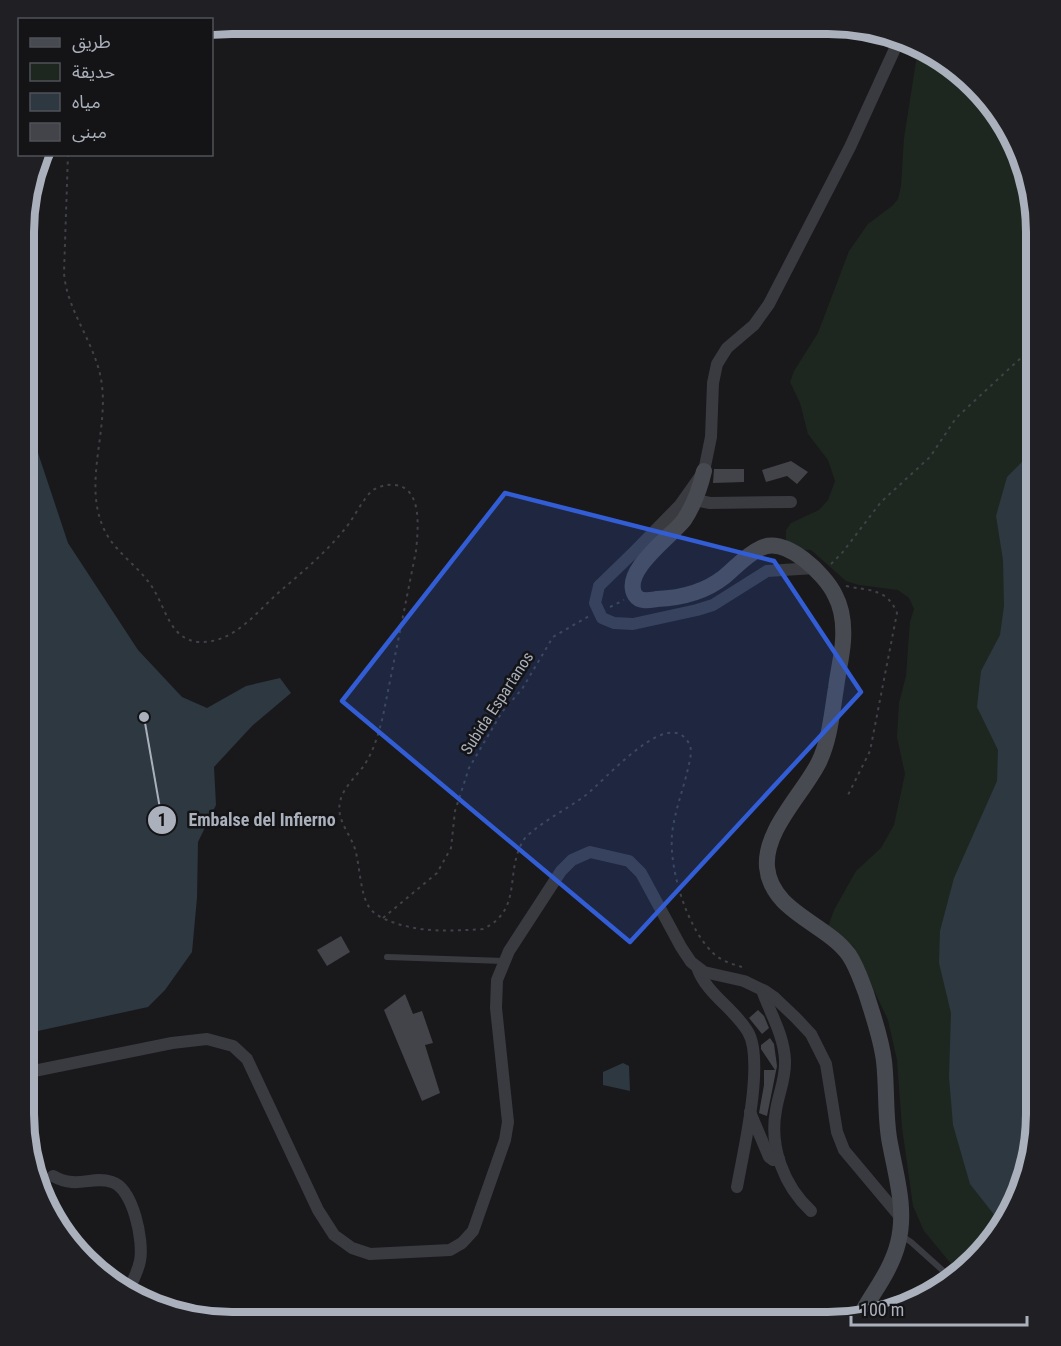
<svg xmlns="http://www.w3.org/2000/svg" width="1061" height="1346" font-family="'Roboto Condensed','Noto Sans Arabic',sans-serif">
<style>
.green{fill:#1e271f}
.water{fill:#2d3841}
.building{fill:#434449}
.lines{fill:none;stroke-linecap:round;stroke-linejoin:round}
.path{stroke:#3f4248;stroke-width:2;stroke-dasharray:3 4.5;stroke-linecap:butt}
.lane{stroke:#393b41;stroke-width:6}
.street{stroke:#393b41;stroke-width:12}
.secondary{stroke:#474a51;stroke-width:16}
.marked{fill:#325dd4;fill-opacity:0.2;stroke:#325dd4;stroke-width:4.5;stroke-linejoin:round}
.labels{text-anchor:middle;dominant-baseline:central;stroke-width:5;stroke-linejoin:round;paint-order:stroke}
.street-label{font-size:16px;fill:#aab0bc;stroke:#141417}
.rim{fill:none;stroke:#aab0bc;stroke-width:8}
.leader{fill:none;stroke:#aab0bc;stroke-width:2}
.callout-dot{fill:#aab0bc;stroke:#141417;stroke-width:2}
.mark-label{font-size:18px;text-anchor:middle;font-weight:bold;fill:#111}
.callout-label{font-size:18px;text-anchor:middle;font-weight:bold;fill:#aab0bc;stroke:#141417;stroke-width:5;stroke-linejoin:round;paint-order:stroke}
</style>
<rect width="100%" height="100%" fill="#19191b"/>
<!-- green -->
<path class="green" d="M918 49 944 59 1009 129 1037 233V1127L1002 1229 957 1271 924 1231 913 1206 902 1127 897 1060 888 1020 853 946 828 927 834 910 856 871 881 848 894 825 905 774 897 737 899 703 906 676 910 622 914 609 909 598 898 590 859 585 846 581 811 550 794 549 786 541V530L791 523 819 510 828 500 835 481 828 460 808 434 800 403 790 382 794 371 818 333 849 251 868 224 892 206 898 199 901 186 904 138Z"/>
<!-- water -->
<g class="water">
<path d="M25 414 68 543 138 650 182 697 207 708 246 686 280 678 291 693 252 726 214 767 216 805 198 842 197 898 192 952 165 990 148 1007 24 1034Z"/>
<path d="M1037 447V1127L1003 1226 970 1184 953 1125 949 1077 951 1013 939 963 940 931 954 878 997 781 998 750 977 707 981 671 1000 635 1004 606 1003 560 996 516 1007 477Z"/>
<path d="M623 1063 629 1066 630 1091 603 1085V1072Z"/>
</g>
<!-- building -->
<g class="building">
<path d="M791 461 808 472 797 484 787 476 766 482 762 470Z"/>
<path d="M714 469H744V482L713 483Z"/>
<path d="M341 936 350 952 327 966 317 950Z"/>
<path d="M405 994 413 1014 422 1011 433 1043 425 1045 440 1093 422 1101 384 1010Z"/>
<path d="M758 1010 764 1016 769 1028 762 1034 749 1018Z"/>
<path d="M770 1038 774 1044 777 1066 767 1116 759 1113 764 1085V1070H775L761 1049V1045Z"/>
</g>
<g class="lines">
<!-- path -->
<g class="path">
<path d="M68 154 64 273C67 311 94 341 101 379 110 428 83 480 103 527 114 553 140 566 154 590 166 610 171 640 199 642 236 644 260 607 285 587 306 569 326 552 344 530 353 520 363 498 373 490 380 486 387 484 395 485 423 488 418 530 416 551L383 716C379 732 374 750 365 764 357 776 343 787 340 802 336 820 350 833 355 849 360 866 360 893 369 907 374 915 384 919 392 922 423 933 451 931 483 929 525 909 503 870 525 838 542 821 566 810 586 795 604 781 661 715 684 737 689 742 691 746 691 753 687 781 675 807 672 834 669 870 687 928 713 953 721 961 732 964 742 967"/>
<path d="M831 564 842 553 881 502 930 457 956 418 1024 355 1037 339"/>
<path d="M846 586C869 591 887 588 897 613L870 751 847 797"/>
<path d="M610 607 624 600"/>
<path d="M383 918 437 873 451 848 455 811 469 768 502 712 522 689 553 637 589 616"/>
</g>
<!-- lane -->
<g class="lane">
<path d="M387 957 504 961"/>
<path d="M900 1235 911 1242 950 1277"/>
</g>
<!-- street -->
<g class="street">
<path d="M695 500 710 503 791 502"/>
<path d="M815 568 767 571 713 605 697 610 633 624 614 623 602 618 595 603 599 586 636 550 680 505 704 471 711 437 713 383 717 364 727 348 754 325 769 304 850 147 898 42"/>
<path d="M697 967C706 994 734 1008 748 1032 765 1061 743 1153 737 1187"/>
<path d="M762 990C770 1013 784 1035 785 1060 786 1078 779 1092 776 1110 769 1147 784 1186 811 1211"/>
<path d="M24 1073 172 1043 207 1039 233 1046 247 1059 318 1210 334 1235 352 1248 370 1254 450 1250 462 1243 473 1231 505 1140 508 1122 496 1008 497 980 509 951 561 871 572 860 590 852 629 861 641 873 681 947 691 962 704 972 744 981 765 991 775 998 795 1017 811 1034 826 1064 837 1132 844 1150 901 1218"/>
<path d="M750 1112 769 1157 773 1160 779 1159"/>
<path d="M53 1176C78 1190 91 1175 112 1182 133 1188 144 1241 140 1261 138 1271 133 1281 128 1291"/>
</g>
<!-- secondary -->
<path class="secondary" d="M704 471C700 488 694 505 684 520 672 536 621 571 635 595 640 603 651 600 657 599 680 598 705 592 724 577 735 568 747 554 761 548 786 536 825 574 835 595 842 608 844 626 843 641 842 656 838 672 836 688 832 712 830 739 819 762 803 794 764 830 767 867 771 912 826 923 849 955 857 967 861 980 866 993 873 1016 881 1037 884 1061 887 1087 885 1112 889 1138 895 1173 907 1208 898 1243 891 1271 873 1292 860 1316"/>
</g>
<!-- marked area -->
<path class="marked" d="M505 493 774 561 861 692 630 942 342 701Z"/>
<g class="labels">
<!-- street labels -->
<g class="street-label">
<text transform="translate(497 703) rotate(-57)">Subida Espartanos</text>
</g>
</g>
<!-- crop -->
<path d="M0 0H1061V1346H0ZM232 34H828A198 198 0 0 1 1026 232V1114A198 198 0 0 1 828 1312H232A198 198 0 0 1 34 1114V232A198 198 0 0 1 232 34Z" fill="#202024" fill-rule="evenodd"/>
<path class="rim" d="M232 34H828A198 198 0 0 1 1026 232V1114A198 198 0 0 1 828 1312H232A198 198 0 0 1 34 1114V232A198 198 0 0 1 232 34Z"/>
<!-- callouts -->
<path class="leader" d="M144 717L162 820"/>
<g class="callout-dot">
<circle cx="144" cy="717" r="6"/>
<circle cx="162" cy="820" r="15"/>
</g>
<g class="mark-label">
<text x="162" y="826">1</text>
</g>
<g class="callout-label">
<text x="262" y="826">Embalse del Infierno</text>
</g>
<!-- legend -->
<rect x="18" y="18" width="195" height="138" fill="#141417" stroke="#505259" stroke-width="1.5"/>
<rect x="30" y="38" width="30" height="9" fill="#474a51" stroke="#505259" stroke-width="1.5"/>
<text x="72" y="48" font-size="18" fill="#aab0bc">طريق</text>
<rect x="30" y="63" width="30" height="18" fill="#1e271f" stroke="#505259" stroke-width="1.5"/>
<text x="72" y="78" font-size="18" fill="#aab0bc">حديقة</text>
<rect x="30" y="93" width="30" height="18" fill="#2d3841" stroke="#505259" stroke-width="1.5"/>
<text x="72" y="108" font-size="18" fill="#aab0bc">مياه</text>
<rect x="30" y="123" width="30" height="18" fill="#434449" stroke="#505259" stroke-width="1.5"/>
<text x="72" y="138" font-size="18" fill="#aab0bc">مبنى</text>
<!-- scale -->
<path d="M851 1316v9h176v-9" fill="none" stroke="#aab0bc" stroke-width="3"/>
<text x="860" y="1316" font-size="18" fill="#aab0bc" stroke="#141417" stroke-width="4.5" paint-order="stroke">100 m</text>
</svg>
